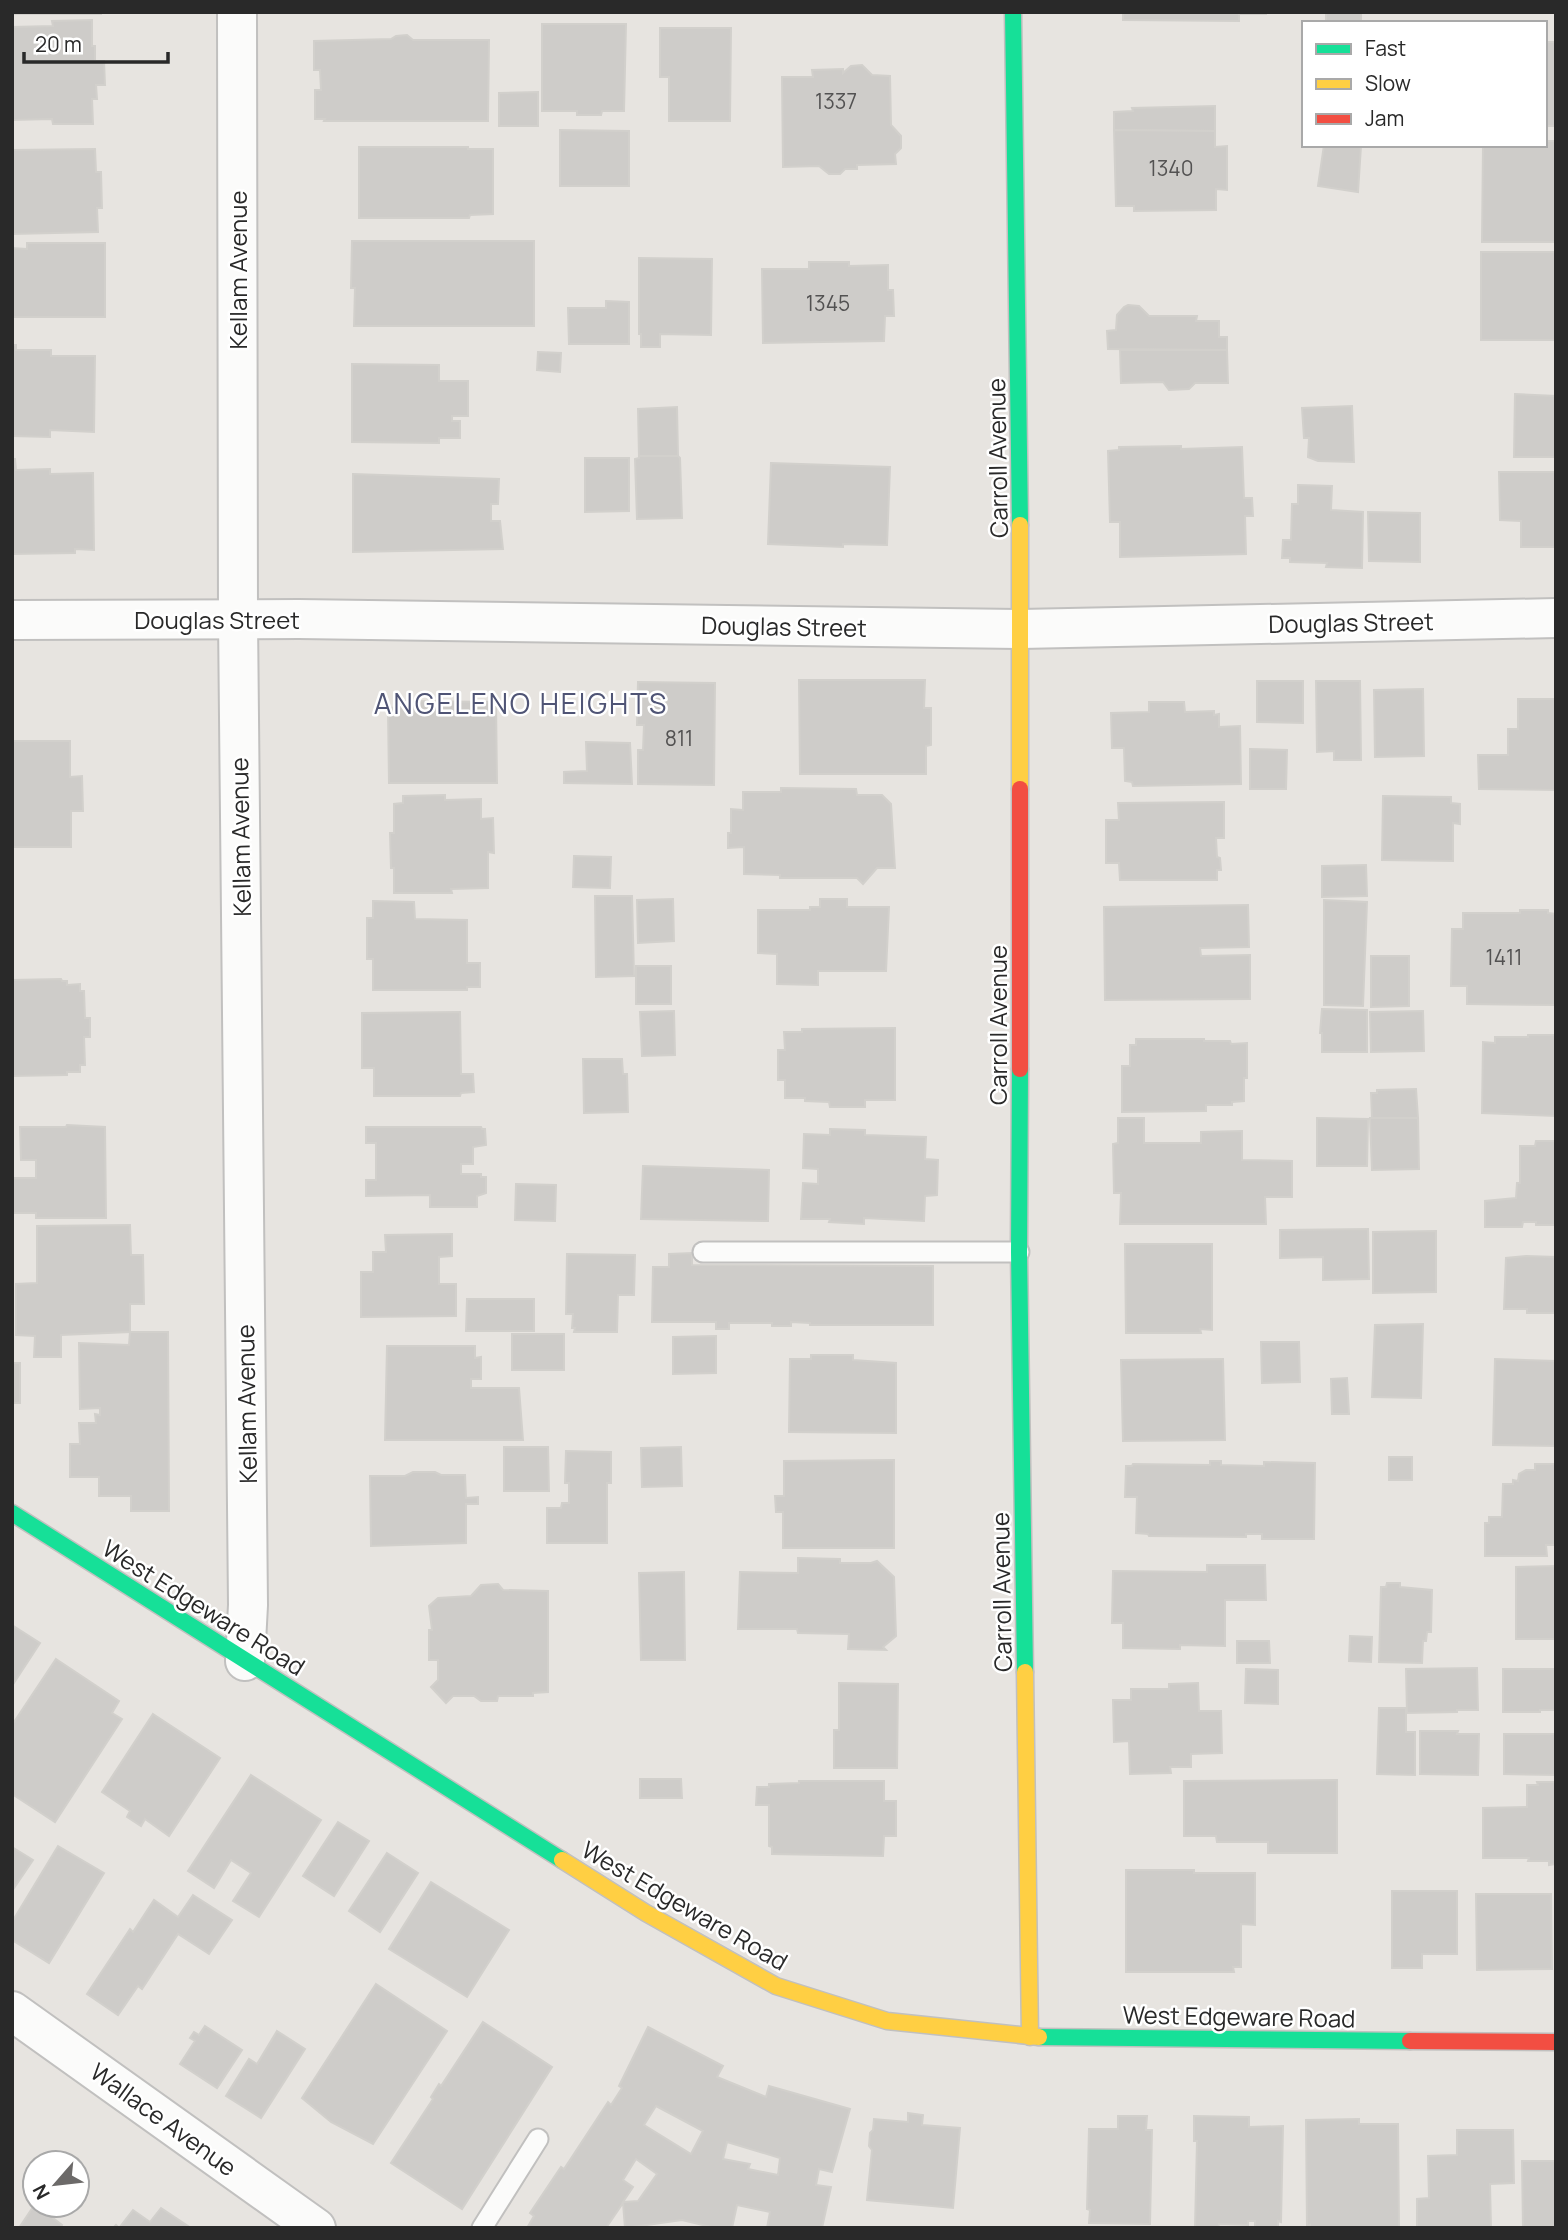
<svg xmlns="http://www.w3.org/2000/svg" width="1568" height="2240" font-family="Manrope,sans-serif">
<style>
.building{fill:#ceccc9;stroke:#d2d0cc;stroke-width:2;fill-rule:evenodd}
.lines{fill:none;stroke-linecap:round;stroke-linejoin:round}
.lane-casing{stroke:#c1c0bf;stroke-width:23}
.street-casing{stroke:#c1c0bf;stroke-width:42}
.fast-casing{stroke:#c1c0bf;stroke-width:19}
.slow-casing{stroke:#c1c0bf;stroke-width:19}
.jam-casing{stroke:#c1c0bf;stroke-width:19}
.lane{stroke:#fbfbfa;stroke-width:19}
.street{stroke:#fbfbfa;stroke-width:38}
.fast{stroke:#16e098;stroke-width:16}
.slow{stroke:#ffcf43;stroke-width:16}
.jam{stroke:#f24e42;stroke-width:16}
.labels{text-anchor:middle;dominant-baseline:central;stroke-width:5;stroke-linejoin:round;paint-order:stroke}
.number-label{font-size:21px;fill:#535252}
.street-label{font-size:24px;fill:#292929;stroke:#fff}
.quarter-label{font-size:28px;letter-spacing:2px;fill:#4f5475;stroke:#fff}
</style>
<rect width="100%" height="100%" fill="#e7e4e0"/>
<!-- building -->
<g class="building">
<rect x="12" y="12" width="89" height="2"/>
<path d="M1123 12H1266V14H1239V21L1123 20Z"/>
<rect x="1326" y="12" width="35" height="11"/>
<path d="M92 20V46H95V61H104L105 85H96L97 99H92L93 124H53L52 119 12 120V27L53 26 52 21Z"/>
<path d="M542 24H626L624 111H602L601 115H577V111H542Z"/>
<path d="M660 28H731L730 121H669V77H660Z"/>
<path d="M407 35 413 40H489L488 121H324L325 119H315V90H321L320 70H314V41L391 39 396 36Z"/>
<rect x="1545" y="42" width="11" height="84"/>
<path d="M862 65 872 75 890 76 891 125 901 136V148L895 154 896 164 857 165V169H845L840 174H829L819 166 783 167 782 77H813L812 70 843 69V73L851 66Z"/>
<path d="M538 92V126H499V93Z"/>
<path d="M1215 106V131L1114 130V112L1133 111 1132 108Z"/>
<path d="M560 130 629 131V186H560Z"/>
<path d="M1114 130 1215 131V147L1227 146V190L1216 189V210L1134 211V206H1116Z"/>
<path d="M1545 141H1556V242H1482L1483 145H1545Z"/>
<path d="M1324 145 1361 146 1358 192 1318 186Z"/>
<path d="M359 147H468V149H493V214L470 215 469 218H359Z"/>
<path d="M95 149 96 172H101L102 208H97L98 232 12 234V150Z"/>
<path d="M352 241H534V326H354L355 288H351Z"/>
<path d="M27 243H105V317H12V248L27 249Z"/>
<rect x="1481" y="252" width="75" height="88"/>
<path d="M639 258 712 259 711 335 660 334V347H641V334H639Z"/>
<path d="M809 262H849V266L888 265V290H893L894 316H885L884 341 763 343 762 269H809Z"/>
<path d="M606 301 629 302V344H569L568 308H606Z"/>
<path d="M1128 305 1139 306 1149 316H1197L1196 321H1219V337H1227V350L1108 349 1107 331 1116 330 1117 315 1124 307Z"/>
<path d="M12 345H16V350H51V356H95L94 432 50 430V437L12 436Z"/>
<path d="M1120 350H1227L1228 383H1195L1189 389 1169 390 1163 382 1121 383Z"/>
<path d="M538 352 561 353 560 372 537 370Z"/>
<path d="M352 364 439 365V381H468V416H452V421H460V438H439V443L352 442Z"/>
<path d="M1515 394 1556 396V457H1514Z"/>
<path d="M1352 406 1354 462 1318 461 1308 457 1309 438H1304L1302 408Z"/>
<path d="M677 407 678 456H639L638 409Z"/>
<path d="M1181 446V449L1242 447 1244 498H1252L1253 516H1245L1246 554 1120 557V522H1110L1108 451 1119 450V447Z"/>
<path d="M639 456H678L680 458 682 518 637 519 635 459 639 458Z"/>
<path d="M585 458H629V511L585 512Z"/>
<path d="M12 459H15L16 470 50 469V474L93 473 94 550 75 549V553L12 554Z"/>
<path d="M771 463 890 467 887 545 843 544V547L768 544Z"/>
<path d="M1499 472H1556V547H1521V521L1500 520Z"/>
<path d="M353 474 499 479 498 504H491V521H500L503 549 353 552Z"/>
<path d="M1298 485 1332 486 1331 510 1363 512 1362 568 1326 567 1327 563 1290 562V558H1282L1283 540H1291L1292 504H1298Z"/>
<path d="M1368 512 1420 513V562L1369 561Z"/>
<path d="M799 680H925L924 708H931V745L926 746V774H800Z"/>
<path d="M1257 681H1303V723L1257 722Z"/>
<path d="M1316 681H1360L1361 760H1334V751L1317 752Z"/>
<path d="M638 682 715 683 714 785 638 784V750H643L644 725H637Z"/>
<path d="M1423 689 1424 756 1375 757 1374 690Z"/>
<path d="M1518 699H1556V790L1479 789 1478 755H1508V729H1518Z"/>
<path d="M404 701 496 702 497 783H389L388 708 405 707Z"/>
<path d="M1149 702H1184L1185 712 1214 711V715L1219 714V727L1240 726 1241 784 1133 786 1132 782 1125 781 1124 748H1112L1111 713 1149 712Z"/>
<path d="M12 741H70V777L82 776 83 811H71V847H12Z"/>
<path d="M586 742 630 743 632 784 564 783V772L587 771Z"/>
<path d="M1250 749 1287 750 1286 789H1250Z"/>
<path d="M781 788 856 789 857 795H882L891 804 895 868H877L863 884 857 878H780V875L744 874V847L728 848V833H731V809L743 810V792H781Z"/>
<path d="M445 795V800L481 799V819L493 818 494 853 488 852V888L451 889 452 893H394V868H391L390 833H394V804L403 803V796Z"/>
<path d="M1383 796 1451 797V803L1460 804V824L1453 823V861L1382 860Z"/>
<path d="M1224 802V838H1216L1217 857 1220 858 1221 870H1217V880H1120L1119 863H1106V820H1119L1118 803Z"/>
<path d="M574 856 611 857 610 888 573 887Z"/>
<path d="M1366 865 1367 896 1322 897V866Z"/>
<path d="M595 896H632L634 976 596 977Z"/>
<path d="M673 899 674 941 638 943 637 900Z"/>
<path d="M820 899H847V907H889L886 971H818V985L777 984V954L758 953V910H810V907H820Z"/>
<path d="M1324 900 1367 902 1363 1006 1324 1005Z"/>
<path d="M373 901 414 902 415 919 467 920V963H480V987H467V990H373V959H367V918H373Z"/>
<path d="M1248 905 1249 947 1200 948 1201 956 1250 955V999L1105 1000 1104 907Z"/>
<path d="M1520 910H1548V913L1556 914V1005L1467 1004V986H1451L1452 929H1463V913H1520Z"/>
<path d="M1371 956H1409V1006L1371 1007Z"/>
<rect x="636" y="966" width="35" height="38"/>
<path d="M61 979 62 981H67V985L80 984V991H84L85 1018H90V1037H84L85 1065H80V1072H67V1075L12 1076V980Z"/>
<path d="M1322 1009 1367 1010V1052H1322V1033H1320Z"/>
<path d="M674 1011 675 1055 642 1056 640 1012Z"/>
<path d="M1423 1011 1424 1051 1371 1052 1370 1012Z"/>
<path d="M460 1012 461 1074H473L474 1092 461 1093 460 1096H374V1068H362V1013Z"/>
<path d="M895 1028V1100H865V1107H830L829 1102 805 1101V1098H785V1080H778V1050H785L784 1032H802V1029Z"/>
<path d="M1528 1035H1556V1116L1482 1113 1483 1042 1495 1043V1037H1528Z"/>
<path d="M1136 1039H1204V1041H1230L1231 1044 1247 1043V1078H1244V1101L1232 1102V1105H1206V1111L1122 1112V1066H1130V1045H1136Z"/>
<path d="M583 1059H622L623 1074H627L628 1112 584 1113Z"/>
<path d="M1416 1089 1418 1118H1372L1371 1093H1377V1090Z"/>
<path d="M1118 1118H1144V1143H1201V1132L1242 1131V1160L1292 1161V1197H1265L1266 1224H1120L1121 1193H1114L1113 1144 1118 1143Z"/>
<path d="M1317 1118 1368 1119 1367 1166H1317Z"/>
<path d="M1370 1118H1418L1419 1169 1372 1170Z"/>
<path d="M67 1125 105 1127 106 1218H36V1213H12V1178H36V1160H21L20 1127H66Z"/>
<path d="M366 1127H481L482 1129H485L486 1145 473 1147V1164H461V1174H481V1177H486V1193L477 1196V1207H430V1195L366 1196V1180H376V1143H366Z"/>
<path d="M830 1129 865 1130V1135L926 1137 925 1159 938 1160 937 1195 925 1196 924 1221 864 1218V1224L829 1222 830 1219H801L803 1183 818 1184V1169L803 1168 804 1134 830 1135Z"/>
<path d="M1536 1141H1556V1225H1536V1222H1523L1522 1227H1485V1201L1516 1198 1517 1183H1520V1146H1535Z"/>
<path d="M643 1166 769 1170 768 1221 641 1219Z"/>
<path d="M516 1184 556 1185 555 1221 515 1220Z"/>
<path d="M130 1225 131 1255H143L144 1304H130V1332L61 1335V1357H34L35 1336 16 1335V1284L37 1283V1226Z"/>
<path d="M1368 1229 1369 1279 1323 1280V1257L1280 1258V1230Z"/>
<path d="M1436 1231V1292L1373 1293V1232Z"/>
<path d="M452 1234V1256L439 1257V1284H456V1316L361 1317V1272H373V1252H386L385 1235Z"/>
<path d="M1125 1244H1212V1330L1200 1329 1201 1333H1126Z"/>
<path d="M692 1253V1265L933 1266V1325H810V1323L791 1322V1326H772V1323H729V1329H716V1322H652L653 1267H669V1254Z"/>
<path d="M567 1254 635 1255 634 1295H618L617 1332H574L575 1328H572L573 1314H566Z"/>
<path d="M1526 1256 1556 1257V1313H1527V1309H1504L1506 1258Z"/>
<path d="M467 1299H534V1331H466Z"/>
<path d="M1423 1324 1421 1398 1372 1397 1375 1325Z"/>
<path d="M130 1332H168L169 1511H131V1496H99V1477H70V1444H80L79 1423H96L95 1414 100 1415V1408L80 1409 79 1343 129 1345Z"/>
<rect x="512" y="1334" width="52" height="36"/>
<path d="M716 1336V1373L673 1374V1337Z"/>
<path d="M1261 1342H1299L1300 1382 1262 1383Z"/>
<path d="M387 1346H475V1358L481 1357V1379H471V1388H519L523 1440H385Z"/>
<path d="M811 1355H853V1360L896 1363V1433L789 1432 790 1359H811Z"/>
<path d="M1223 1359 1225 1440 1123 1441 1121 1360Z"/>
<path d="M1495 1359 1556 1361V1446L1493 1445Z"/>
<rect x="12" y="1363" width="8" height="40"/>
<path d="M1347 1378 1349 1414H1332L1331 1379Z"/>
<path d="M504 1447H548L549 1491H504Z"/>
<path d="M681 1447 682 1486 642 1487 641 1448Z"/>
<path d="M566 1451 611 1452V1483H607V1543H547V1508H561L562 1503H569V1483H565Z"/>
<rect x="1389" y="1457" width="23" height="23"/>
<path d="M894 1460V1548H783V1512H776L775 1496H784V1461Z"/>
<path d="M1210 1461H1221V1465L1264 1466V1462L1315 1463 1314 1539H1262V1534H1246V1537L1149 1536 1148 1534 1136 1533 1137 1497H1125L1126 1466H1132L1133 1464 1210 1465Z"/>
<path d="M1535 1464H1556V1545H1546L1547 1556H1485V1523H1489V1517H1502L1503 1484H1513V1480L1518 1481 1519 1474 1526 1470H1535Z"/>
<path d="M413 1472H435L441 1475H465L466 1498 478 1497V1504H466V1543L371 1546 370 1476H405Z"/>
<path d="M798 1558 840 1559V1563H871L877 1561 894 1577 896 1636 883 1647 886 1650 848 1649 849 1634 798 1633 797 1629H738L740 1572 798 1573Z"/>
<path d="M1207 1565H1265L1266 1600H1225V1646L1180 1645V1649L1123 1648V1623H1112L1113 1571 1207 1572Z"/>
<path d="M1556 1566V1639H1516V1567Z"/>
<path d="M684 1572 685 1660H641L639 1573Z"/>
<path d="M1387 1583H1400V1587L1432 1590 1431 1632H1427L1426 1641H1423L1422 1663 1379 1662 1381 1587H1386Z"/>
<path d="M498 1584 503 1590 548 1591V1692L533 1693V1696H498L497 1701H481L474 1696H453L446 1703 431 1687 438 1680V1660H429V1630H432L429 1606 438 1598 471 1596 481 1585Z"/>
<path d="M12 1625 40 1643 12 1686Z"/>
<path d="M1350 1636 1372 1637 1371 1662 1349 1661Z"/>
<path d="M1237 1641H1269L1270 1663H1237Z"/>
<path d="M56 1659 119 1701 112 1713 122 1719 55 1822 12 1794V1725Z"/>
<path d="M1477 1668 1478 1710H1457V1712L1407 1713 1406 1669Z"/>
<path d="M1246 1669 1278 1670V1704L1245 1703Z"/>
<path d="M1503 1669H1556V1710H1540V1712H1503Z"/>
<path d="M839 1683 898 1684 897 1768H834V1730H839Z"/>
<path d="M1198 1683 1199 1711H1221L1222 1753 1191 1754V1767H1170L1171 1773 1130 1774 1129 1741 1114 1742 1113 1700H1131V1689H1169V1684Z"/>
<path d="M1379 1708H1406V1732H1415V1775L1377 1774Z"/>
<path d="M153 1714 220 1758 169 1836 145 1819 141 1826 127 1817 130 1811 102 1792Z"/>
<path d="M1420 1731H1458L1457 1734H1479L1478 1775 1420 1774Z"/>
<path d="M1504 1734H1556V1775L1504 1774Z"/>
<path d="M251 1775 321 1820 259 1917 233 1901 251 1873 231 1860 214 1888 188 1871Z"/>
<path d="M640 1779H681L682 1798H640Z"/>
<path d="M1337 1780V1853H1268V1842H1217L1216 1836H1184V1781Z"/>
<path d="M799 1781H884V1801H896V1836H884L883 1856 772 1854V1847L769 1846V1805H756L757 1787H769V1784L799 1783Z"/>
<path d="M1537 1782H1556V1864L1549 1865V1861H1528L1529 1858H1483V1808L1527 1807V1785H1538Z"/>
<path d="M338 1822 369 1841 334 1896 303 1876Z"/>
<path d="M58 1846 104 1873 49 1963 12 1940V1922Z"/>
<path d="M12 1847 33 1860 12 1891Z"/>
<path d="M387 1853 418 1873 380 1932 349 1911Z"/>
<path d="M1126 1870H1194V1873H1255V1925L1241 1924V1967H1233L1234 1972H1126Z"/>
<path d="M431 1882 509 1930 467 1997 389 1949Z"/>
<path d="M1392 1891H1457V1954H1422V1968H1392Z"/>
<path d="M1476 1894H1551L1552 1969 1477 1970Z"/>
<path d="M193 1895 232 1920 209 1954 178 1934 142 1989 138 1986 118 2015 87 1994 130 1929 133 1932 154 1900 178 1917Z"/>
<path d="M376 1984 447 2031 373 2144 331 2122 302 2098Z"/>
<path d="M483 2022 552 2067 462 2209 391 2163 433 2099 431 2097 439 2084 441 2086Z"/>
<path d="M205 2026 242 2050 217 2088 180 2064 195 2041 190 2038 194 2032 199 2035Z"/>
<path d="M648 2027 723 2066 717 2077 766 2097 769 2086 850 2109 832 2172 819 2169 816 2185 831 2187 822 2228H767L770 2212 737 2205 732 2228H715L682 2220 625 2228 623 2203 606 2228H527L534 2216 530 2213 561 2167 564 2169 608 2102 611 2105 622 2088 619 2086ZM656 2106 703 2131 691 2154 644 2125ZM727 2142 780 2158 778 2175 748 2169 750 2164 723 2159ZM636 2159 657 2174 638 2201 623 2202 633 2187 623 2180Z"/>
<path d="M277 2031 305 2049 261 2118 226 2096 249 2059 257 2064Z"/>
<path d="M908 2113 923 2115 922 2125 960 2128 953 2208 867 2200 872 2150 869 2146 870 2133 873 2130 874 2119 908 2122Z"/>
<path d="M1118 2116H1147L1146 2130H1152L1150 2224 1089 2223 1090 2210 1087 2209 1089 2129H1118Z"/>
<path d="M1194 2116 1249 2117V2127L1283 2126 1281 2222 1278 2221V2228H1255V2221H1248V2225L1219 2224 1218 2228H1195L1197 2141H1194Z"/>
<path d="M1359 2119V2124H1398L1399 2228H1310V2225L1307 2226 1306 2120Z"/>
<path d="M1457 2130H1513L1514 2183 1490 2184 1491 2228H1417V2199L1429 2198 1428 2156 1457 2155Z"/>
<path d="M1522 2161H1556V2228H1523Z"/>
<path d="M35 2204 62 2225 60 2228H19Z"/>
<path d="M161 2208 191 2228H113L116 2225 119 2228 133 2210 150 2222Z"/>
</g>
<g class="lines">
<!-- lane casing -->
<g class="lane-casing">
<g id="lane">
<path d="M703 1252H1019"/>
<path d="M482 2228 538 2139"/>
</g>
</g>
<!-- street casing -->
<g class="street-casing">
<g id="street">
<path d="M237 12 238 619 248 1605 245 1661"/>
<path d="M12 620 299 619 1021 629 1556 618"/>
<path d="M12 2011 316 2228"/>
</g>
</g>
<!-- fast casing -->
<g class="fast-casing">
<g id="fast">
<path d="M1013 12 1020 525"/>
<path d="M1020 1069 1019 1252 1025 1672"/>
<path d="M12 1513 562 1860"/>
<path d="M1039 2037 1410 2041"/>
</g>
</g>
<!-- slow casing -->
<g class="slow-casing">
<g id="slow">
<path d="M1020 525V789"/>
<path d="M1025 1672 1030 2037"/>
<path d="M562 1860 646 1913 776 1986 887 2021 1039 2037"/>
</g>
</g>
<!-- jam casing -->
<g class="jam-casing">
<g id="jam">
<path d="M1020 1069V789"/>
<path d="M1410 2041 1556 2042"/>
</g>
</g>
<!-- lane -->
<use href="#lane" class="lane"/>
<!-- street -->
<use href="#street" class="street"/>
<!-- fast -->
<use href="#fast" class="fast"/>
<!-- slow -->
<use href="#slow" class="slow"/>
<!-- jam -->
<use href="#jam" class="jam"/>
</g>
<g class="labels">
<!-- number labels -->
<g class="number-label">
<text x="836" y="101">1337</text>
<text x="1171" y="168">1340</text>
<text x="828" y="303">1345</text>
<text x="679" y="738">811</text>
<text x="1504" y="957">1411</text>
</g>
<!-- street labels -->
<g class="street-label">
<text transform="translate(237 270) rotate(-90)">Kellam Avenue</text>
<text transform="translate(997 458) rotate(-91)">Carroll Avenue</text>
<text x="217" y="619">Douglas Street</text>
<text transform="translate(1351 622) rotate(-1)">Douglas Street</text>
<text transform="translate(784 626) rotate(1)">Douglas Street</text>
<text transform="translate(240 837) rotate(-91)">Kellam Avenue</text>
<text transform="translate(997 1025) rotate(-90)">Carroll Avenue</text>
<text transform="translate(246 1404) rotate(-91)">Kellam Avenue</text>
<text transform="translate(1001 1592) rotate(-91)">Carroll Avenue</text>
<text transform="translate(204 1607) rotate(32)">West Edgeware Road</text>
<text transform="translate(685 1905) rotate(30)">West Edgeware Road</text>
<text transform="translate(1239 2016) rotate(1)">West Edgeware Road</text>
<text transform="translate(164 2119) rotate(36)">Wallace Avenue</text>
</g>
<!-- quarter labels -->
<g class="quarter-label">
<text x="521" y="703">ANGELENO HEIGHTS</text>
</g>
</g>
<!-- border -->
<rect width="1568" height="2240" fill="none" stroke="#292929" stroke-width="28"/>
<!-- legend -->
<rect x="1302" y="21" width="245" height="126" fill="#ffffff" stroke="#a9a9a9" stroke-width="2"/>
<rect x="1316" y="44" width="35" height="10" fill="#16e098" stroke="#a9a9a9" stroke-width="2"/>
<text x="1365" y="56" font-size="21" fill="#292929">Fast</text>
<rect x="1316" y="79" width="35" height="10" fill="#ffcf43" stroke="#a9a9a9" stroke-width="2"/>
<text x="1365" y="91" font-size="21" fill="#292929">Slow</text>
<rect x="1316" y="114" width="35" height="10" fill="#f24e42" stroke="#a9a9a9" stroke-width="2"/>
<text x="1365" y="126" font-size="21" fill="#292929">Jam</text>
<!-- north arrow -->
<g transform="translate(56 2184) rotate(242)"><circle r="33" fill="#ffffff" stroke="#a9a9a9" stroke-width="2"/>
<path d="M0-5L12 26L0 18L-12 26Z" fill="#6c6a69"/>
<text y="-10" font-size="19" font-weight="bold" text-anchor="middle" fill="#292929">N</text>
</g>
<!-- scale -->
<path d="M24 52v10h144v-10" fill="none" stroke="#292929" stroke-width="3.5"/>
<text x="35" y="52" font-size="21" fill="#292929" stroke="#ffffff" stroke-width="5" paint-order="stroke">20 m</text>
</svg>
